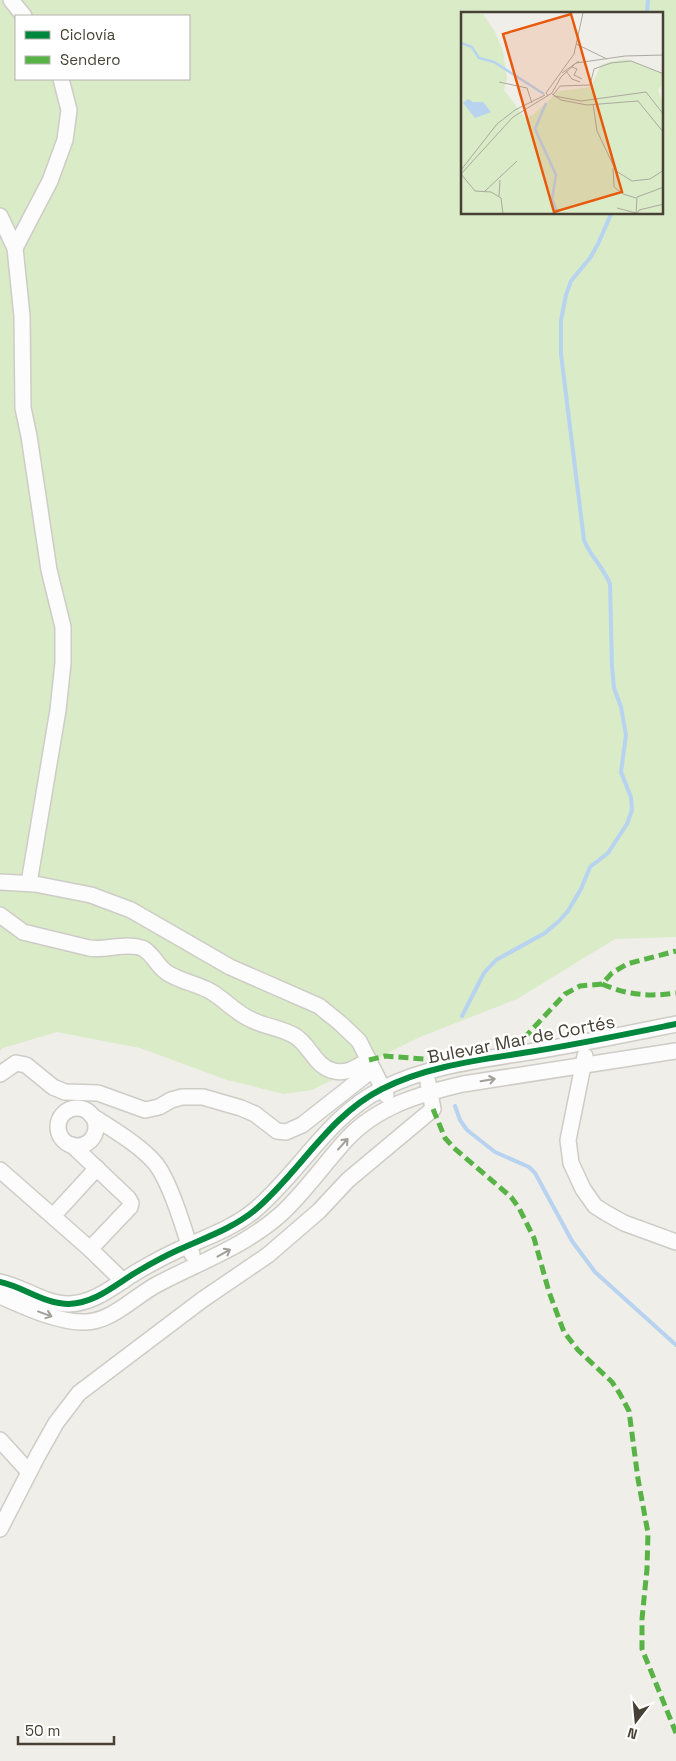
<svg xmlns="http://www.w3.org/2000/svg" width="676" height="1761" font-family="'Space Grotesk',sans-serif">
<style>
.green{fill:#d9ebc7;fill-rule:evenodd}
.lines{fill:none;stroke-linecap:round;stroke-linejoin:round}
.stream{stroke:#b7d3ef;stroke-width:4}
.minor-casing{stroke:#ceccc6;stroke-width:18}
.minor{stroke:#fdfcfc;stroke-width:15}
.quiet{stroke:#57b346;stroke-width:5;stroke-dasharray:10 5;stroke-linecap:butt}
.cycleway-casing{stroke:#fff;stroke-width:9}
.cycleway{stroke:#00873e;stroke-width:6}
.oneway{stroke:#a29e98}
.labels{text-anchor:middle;dominant-baseline:central;stroke-width:5;stroke-linejoin:round;paint-order:stroke}
.street-label{font-size:18px;fill:#464134;stroke:#fff}
.inset-river{fill:none;stroke:#b7d3ef;stroke-width:2.5}
.inset-road{fill:none;stroke:#aca9a0;stroke-width:1}
.view{fill:#e8590c;fill-opacity:0.15;stroke:#e8590c;stroke-width:2.5}
.inset-edge{fill:none;stroke:#464134;stroke-width:2.5}
</style>
<rect width="100%" height="100%" fill="#f0eee8"/>
<!-- green -->
<path class="green" d="M0 0H676V937L615 939 517 999 420 1037 312 1090 284 1094 227 1080 140 1048 57 1032 3 1048 0 1051ZM462 14H662V214H462ZM16 16H189V79H16Z"/>
<g class="lines">
<!-- stream -->
<g class="stream">
<path d="M647 14 648 0"/>
<path d="M462 1016 484 973 496 960 545 933 559 921 568 911 581 889 590 867 608 853 627 824 632 810 631 797 621 772 626 735 621 707 614 688 612 667 610 584C604 568 590 556 584 540L561 354V320L566 295 571 281 590 258 598 244 611 214"/>
<path d="M455 1106 460 1120 467 1130 495 1152 529 1167 535 1173 572 1241 595 1272 676 1345"/>
</g>
<!-- minor casing -->
<g class="minor-casing">
<g id="minor">
<path d="M11 0 24 16"/>
<path d="M0 216 15 248 22 316 23 408 29 436 49 570 63 627V663L58 710 29 883"/>
<path d="M15 248 50 181 65 140 69 110 61 79"/>
<path d="M0 882 35 884 91 895 131 910 230 967 319 1006 340 1023 359 1041 386 1095"/>
<path d="M0 915 23 932 89 948C106 951 125 942 142 948 152 952 157 966 166 972 179 981 194 983 208 990 224 998 235 1013 252 1020 266 1027 282 1028 295 1036 310 1045 315 1067 334 1071 348 1074 357 1067 369 1060"/>
<path d="M585 1056 568 1140 571 1163 583 1189 595 1206 606 1213 624 1223 676 1242"/>
<path d="M0 1074 16 1063 26 1065 53 1087 65 1092 98 1093 145 1110 159 1107 171 1100 182 1097H203L241 1108 255 1114 277 1131 286 1132 302 1125 372 1070"/>
<circle cx="77" cy="1127" r="19"/>
<path d="M91 1115C113 1130 139 1144 156 1164 171 1184 184 1229 192 1254"/>
<path d="M72 1145 128 1198 131 1203 130 1207 90 1249 123 1281"/>
<path d="M0 1170 90 1249"/>
<path d="M53 1216 97 1168"/>
<path d="M0 1282C24 1287 44 1304 69 1304 97 1303 117 1283 140 1270 152 1263 165 1256 178 1250 204 1238 232 1229 255 1210 300 1172 328 1116 382 1089 427 1066 480 1060 529 1052 579 1044 627 1034 676 1024"/>
<path d="M0 1296C25 1307 59 1323 86 1322 112 1321 134 1297 156 1285 199 1262 244 1247 281 1214 305 1192 324 1164 346 1140 377 1106 420 1094 463 1084L676 1051"/>
<path d="M0 1440 29 1472"/>
<path d="M0 1529 38 1455 56 1423 79 1393 202 1300 268 1255 319 1211 348 1180 433 1109 428 1082"/>
</g>
</g>
<!-- minor -->
<use href="#minor" class="minor"/>
<!-- quiet -->
<g class="quiet">
<path d="M602 984C627 995 649 997 676 993"/>
<path d="M497 1052 514 1045 526 1036 565 994 580 986 602 984 612 973 627 964 676 951"/>
<path d="M369 1060 385 1056 451 1061"/>
<path d="M433 1109 445 1138 454 1148 511 1197 519 1208 534 1238 549 1292 564 1332 578 1350 612 1382 620 1394 629 1411 638 1479 648 1533 647 1569 642 1619V1649L676 1733"/>
</g>
<!-- cycleway casing -->
<g class="cycleway-casing">
<path id="cycleway" d="M0 1282C24 1287 44 1304 69 1304 97 1303 117 1283 140 1270 152 1263 165 1256 178 1250 204 1238 232 1229 255 1210 300 1172 328 1116 382 1089 427 1066 480 1060 529 1052 579 1044 627 1034 676 1024"/>
</g>
<!-- cycleway -->
<use href="#cycleway" class="cycleway"/>
</g>
<!-- one-way arrows -->
<defs><path id="oneway-shaft" d="M-6 0H5M1.5-3L5.5 0L1.5 3" fill="none" stroke-width="1.6" stroke-linecap="round" stroke-linejoin="round" transform="scale(1.25)"/></defs>
<g class="oneway">
<use href="#oneway-shaft" transform="translate(488 1080) rotate(-9)"/>
<use href="#oneway-shaft" transform="translate(343 1144) rotate(-48)"/>
<use href="#oneway-shaft" transform="translate(224 1253) rotate(-29)"/>
<use href="#oneway-shaft" transform="translate(45 1314) rotate(20)"/>
</g>
<g class="labels">
<!-- street labels -->
<g class="street-label">
<text transform="translate(521 1039) rotate(-11)">Bulevar Mar de Cortés</text>
</g>
</g>
<!-- overview -->
<g transform="translate(461 12)">
<rect width="202" height="202" fill="#f0eee8"/>
<path d="M0 1 22 2 34 20 42 39 46 67 43 78 64 106 72 103 98 79 130 75 140 53 147 50 165 47 202 61V72L197 78 203 92 202 202H0Z" fill="#d9ebc7"/>
<path d="M7 87 12 90H22L30 100 14 106 2 91Z" fill="#b7d3ef"/>
<path class="inset-river" d="M0 31 11 35 18 46 33 50 83 82M85 91 74 117 95 163 91 187 97 202"/>
<path class="inset-road" d="M115 32 146 47M111 55 116 57 113 63 121 67M105 59 111 67 119 70M101 61 118 49M38 70 66 76 71 91M91 82 100 88 126 93 177 89 203 121M92 83 99 74 129 73 133 57 150 51 170 49 203 62M87 84 85 81 113 42 122 1M93 84 120 89 185 80 203 103M132 92 136 119 155 159 171 169 189 167 203 158M152 156 153 175 162 182 175 186M0 158 36 112 54 98 84 83M0 162 52 105 91 81 100 65 115 51 164 44 203 43M0 162 14 179 30 180 40 186 42 202M24 179 56 149M38 184 39 168M156 196 175 201M175 202 176 185 203 175M176 202 178 198 203 192"/>
<path class="view" d="M110 2 161 180 93 200 42 22Z"/>
<rect width="202" height="202" class="inset-edge"/>
</g>
<!-- legend -->
<rect x="15" y="15" width="175" height="65" fill="#ffffff" stroke="#b5b3ae"/>
<rect x="25" y="31" width="25" height="8" fill="#00873e" stroke="#b5b3ae"/>
<text x="60" y="40" font-size="15" fill="#464134">Ciclovía</text>
<rect x="25" y="56" width="25" height="8" fill="#57b346" stroke="#b5b3ae"/>
<text x="60" y="65" font-size="15" fill="#464134">Sendero</text>
<!-- north arrow -->
<g transform="translate(636 1721) rotate(196)" stroke="#ffffff" stroke-width="4" paint-order="stroke">
<path d="M0-4L9 19L0 12L-9 19Z" fill="#464134"/>
<text y="-8" font-size="14" font-weight="bold" text-anchor="middle" fill="#464134">N</text>
</g>
<!-- scale -->
<path d="M18 1736v8h96v-8" fill="none" stroke="#464134" stroke-width="2.5"/>
<text x="25" y="1736" font-size="15" fill="#464134" stroke="#ffffff" stroke-width="4" paint-order="stroke">50 m</text>
</svg>
